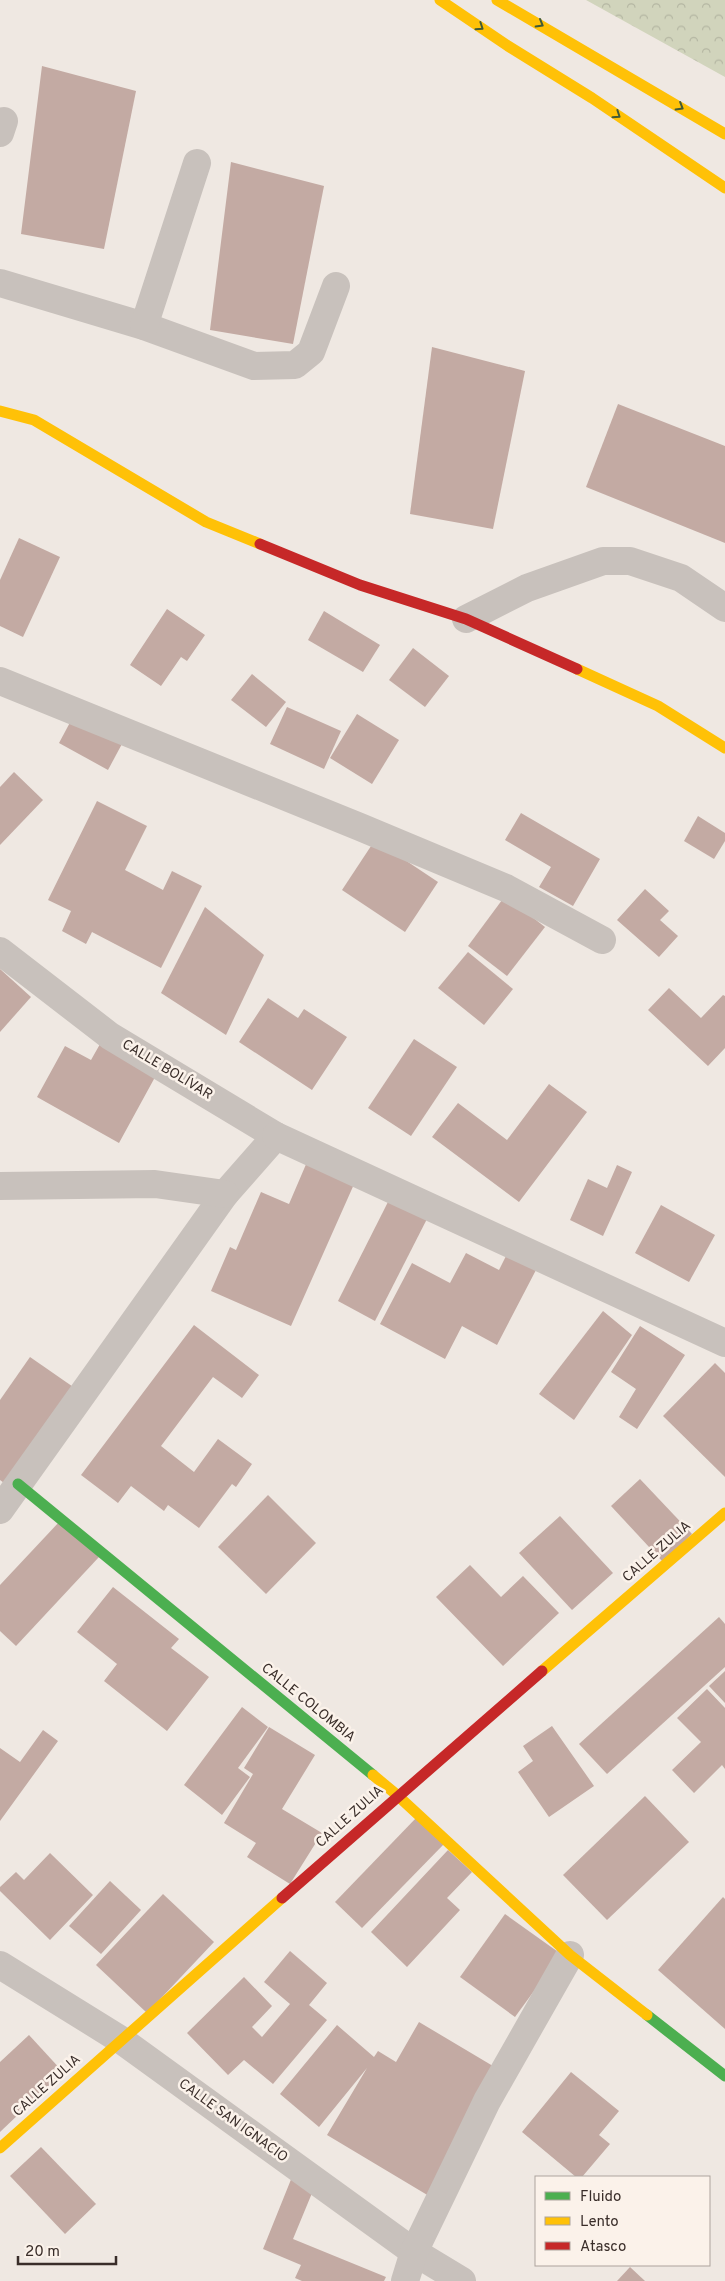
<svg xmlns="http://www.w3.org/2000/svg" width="725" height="2281" font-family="Overpass,sans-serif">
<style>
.forest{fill:url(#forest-crowns)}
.building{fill:#c3aaa3}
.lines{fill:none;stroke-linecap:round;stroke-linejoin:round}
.street{stroke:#c8c1bc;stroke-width:28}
.fast{stroke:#4caf50;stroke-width:11}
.slow{stroke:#ffc107;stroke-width:11}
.jam{stroke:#c62828;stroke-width:11}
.oneway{stroke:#405a37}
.labels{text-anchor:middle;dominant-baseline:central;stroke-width:5;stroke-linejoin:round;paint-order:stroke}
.street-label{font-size:14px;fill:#392d29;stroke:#fbf2ea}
</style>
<defs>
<pattern id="forest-crowns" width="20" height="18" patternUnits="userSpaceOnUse" patternTransform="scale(1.25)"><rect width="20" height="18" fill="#d1d4bc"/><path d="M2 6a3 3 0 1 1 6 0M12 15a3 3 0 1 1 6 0" fill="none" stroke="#b4b6a2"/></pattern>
</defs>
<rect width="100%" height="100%" fill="#efe8e2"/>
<!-- forest -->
<path class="forest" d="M586 0H725V77Z"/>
<!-- building -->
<g class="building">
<path d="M42 66 136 91 104 249 21 234Z"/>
<path d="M231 162 324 186 293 344 210 330Z"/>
<path d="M432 347 525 371 493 529 410 514Z"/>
<path d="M618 404 725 446V543L586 487Z"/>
<path d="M19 538 60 557 23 637 0 626V580Z"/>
<path d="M167 609 205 635 187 661 181 657 161 686 130 665Z"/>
<path d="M324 611 380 645 363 672 308 640Z"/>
<path d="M413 648 449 676 425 707 389 680Z"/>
<path d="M252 674 286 702 266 727 231 700Z"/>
<path d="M287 707 341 731 324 769 270 744Z"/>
<path d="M357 714 399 740 372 784 330 758Z"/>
<path d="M74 715 123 742 108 770 59 743Z"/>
<path d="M14 772 43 800 0 845V787Z"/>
<path d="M97 801 147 826 125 870 163 890 172 871 202 886 161 968 92 932 86 944 62 931 71 911 48 900Z"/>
<path d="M521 813 600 859 573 906 539 887 551 867 505 840Z"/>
<path d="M698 816 725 833V841L714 859 684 841Z"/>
<path d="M375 840 438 882 405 932 342 890Z"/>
<path d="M645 889 669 911 660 920 678 936 659 957 617 920Z"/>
<path d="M505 896 545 927 507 976 468 946Z"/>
<path d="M205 907 264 955 226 1035 161 993Z"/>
<path d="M468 952 513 989 484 1025 438 988Z"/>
<path d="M0 969 31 997 0 1032Z"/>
<path d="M669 988 701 1018 723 995 725 996V1048L708 1066 648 1010Z"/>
<path d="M268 998 298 1018 304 1009 347 1037 312 1090 239 1042Z"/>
<path d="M104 1037 160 1068 119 1143 37 1097 65 1046 91 1060Z"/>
<path d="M414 1039 457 1067 411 1136 368 1108Z"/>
<path d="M549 1084 587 1112 519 1202 432 1137 458 1103 507 1140Z"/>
<path d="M307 1162 355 1182 291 1326 211 1291 230 1247 236 1250 261 1192 289 1204Z"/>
<path d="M617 1165 632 1172 603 1236 570 1220 588 1179 607 1188Z"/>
<path d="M392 1194 430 1213 375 1321 338 1301Z"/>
<path d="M661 1205 715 1235 689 1282 635 1253Z"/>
<path d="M466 1253 499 1270 507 1254 536 1270 497 1345 462 1326 445 1359 380 1324 412 1263 450 1283Z"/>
<path d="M603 1311 632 1335 574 1420 539 1394Z"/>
<path d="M194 1325 259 1375 242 1398 213 1377 161 1446 194 1472 218 1439 252 1464 236 1487 232 1484 199 1528 168 1505 164 1511 131 1486 118 1503 81 1475Z"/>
<path d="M640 1326 685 1355 637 1429 619 1417 636 1389 611 1372Z"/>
<path d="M30 1357 79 1391 11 1488 0 1480V1400Z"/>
<path d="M715 1363 725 1373V1477L663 1416Z"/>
<path d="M640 1479 692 1534 663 1562 611 1506Z"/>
<path d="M268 1495 316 1543 266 1594 218 1547Z"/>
<path d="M560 1516 613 1573 572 1610 519 1553Z"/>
<path d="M60 1521 99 1557 16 1646 0 1631V1585Z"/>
<path d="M470 1565 501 1597 523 1576 559 1613 503 1666 436 1597Z"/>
<path d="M113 1587 179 1639 171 1648 209 1677 167 1731 104 1681 117 1664 77 1632Z"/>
<path d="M719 1617 725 1624V1667L607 1774 579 1744Z"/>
<path d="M725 1671V1703L709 1686Z"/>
<path d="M707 1689 725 1708V1769L722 1765 694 1793 672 1770 701 1742 677 1718Z"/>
<path d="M242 1707 268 1727 238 1768 250 1777 222 1815 184 1785Z"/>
<path d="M552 1726 594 1786 549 1817 518 1772 533 1761 523 1746Z"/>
<path d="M269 1727 315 1755 282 1809 322 1833 290 1884 247 1857 256 1843 224 1823 253 1774 244 1768Z"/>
<path d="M43 1730 58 1741 0 1821V1748L20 1762Z"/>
<path d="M645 1796 689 1842 607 1920 563 1875Z"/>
<path d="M417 1817 444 1844 362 1928 335 1902Z"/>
<path d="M448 1850 472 1872 447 1898 460 1910 407 1967 371 1932Z"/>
<path d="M50 1853 93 1895 50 1940 0 1891V1887L16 1872 24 1880Z"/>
<path d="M110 1881 141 1910 101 1954 69 1926Z"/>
<path d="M163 1894 214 1942 147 2013 96 1965Z"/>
<path d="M723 1897 725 1899V2029L658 1970Z"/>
<path d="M505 1914 561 1954 515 2017 460 1977Z"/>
<path d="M290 1951 327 1983 309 2005 327 2020 273 2084 244 2060 228 2075 187 2033 244 1977 272 2006 252 2027 262 2037 290 2004 264 1982Z"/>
<path d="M419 2022 503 2072 429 2196 327 2135 367 2068 319 2127 280 2094 337 2025 374 2057 378 2051 396 2062Z"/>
<path d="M29 2035 63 2072 0 2132V2062Z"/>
<path d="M571 2072 619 2111 599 2135 610 2144 582 2177H576L522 2132Z"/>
<path d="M41 2147 96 2204 65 2234 10 2176Z"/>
<path d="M294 2172 317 2181 293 2239 386 2277 384 2281H302L295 2278 301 2265 263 2249Z"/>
<path d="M630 2267 645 2281H617Z"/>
</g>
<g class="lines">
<!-- street -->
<g class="street">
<path d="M0 133 4 121"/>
<path d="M0 283 144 326 254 366 295 365 311 352 336 286"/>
<path d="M144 326 197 163"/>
<path d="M466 619 527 588 603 561H630L681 578 725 608"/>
<path d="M0 681 360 827 506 888 602 940"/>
<path d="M0 951 110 1036 276 1136 225 1194 0 1510"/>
<path d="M276 1136 725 1343"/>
<path d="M0 1186 155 1184 225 1194"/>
<path d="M0 1965 121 2040 414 2252 462 2281"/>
<path d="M405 2281 414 2252 487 2101 570 1955"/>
</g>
<!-- fast -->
<g class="fast">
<path d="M18 1484 373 1775"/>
<path d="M647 2015 725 2076"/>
</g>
<!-- slow -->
<g class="slow">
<path d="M440 0 508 46 592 98 725 188"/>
<path d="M497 0 725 134"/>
<path d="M0 411 34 420 206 522 260 544"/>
<path d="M577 669 658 706 725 748"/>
<path d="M542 1671 725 1513"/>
<path d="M373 1775 397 1795 570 1955 647 2015"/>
<path d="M0 2148 282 1898"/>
</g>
<!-- jam -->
<g class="jam">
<path d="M260 544 360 585 466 619 577 669"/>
<path d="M282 1898 542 1671"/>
</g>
</g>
<!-- one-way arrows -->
<defs><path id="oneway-chevron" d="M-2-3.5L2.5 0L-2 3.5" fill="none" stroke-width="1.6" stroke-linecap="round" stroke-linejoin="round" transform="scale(1.25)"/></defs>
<g class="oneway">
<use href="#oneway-chevron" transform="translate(540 24) rotate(30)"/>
<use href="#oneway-chevron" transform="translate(480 27) rotate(34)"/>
<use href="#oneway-chevron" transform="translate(680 107) rotate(31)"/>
<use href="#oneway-chevron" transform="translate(617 115) rotate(34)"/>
</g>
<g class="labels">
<!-- street labels -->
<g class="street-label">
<text transform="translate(167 1070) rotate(31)">CALLE BOLÍVAR</text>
<text transform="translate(657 1552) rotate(-41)">CALLE ZULIA</text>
<text transform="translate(308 1703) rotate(39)">CALLE COLOMBIA</text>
<text transform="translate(350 1817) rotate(-42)">CALLE ZULIA</text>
<text transform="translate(47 2086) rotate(-42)">CALLE ZULIA</text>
<text transform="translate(233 2121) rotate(36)">CALLE SAN IGNACIO</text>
</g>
</g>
<!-- legend -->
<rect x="535" y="2176" width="175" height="90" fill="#fbf2ea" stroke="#ada39d"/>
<rect x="545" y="2192" width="25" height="8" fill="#4caf50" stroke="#ada39d"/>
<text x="580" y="2201" font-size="15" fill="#392d29">Fluido</text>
<rect x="545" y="2217" width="25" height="8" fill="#ffc107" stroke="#ada39d"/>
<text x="580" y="2226" font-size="15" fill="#392d29">Lento</text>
<rect x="545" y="2242" width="25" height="8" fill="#c62828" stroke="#ada39d"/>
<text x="580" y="2251" font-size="15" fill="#392d29">Atasco</text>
<!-- scale -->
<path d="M18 2256v8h98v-8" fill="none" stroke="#392d29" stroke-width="2.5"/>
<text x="25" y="2256" font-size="15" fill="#392d29" stroke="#fbf2ea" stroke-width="4" paint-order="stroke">20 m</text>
</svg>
